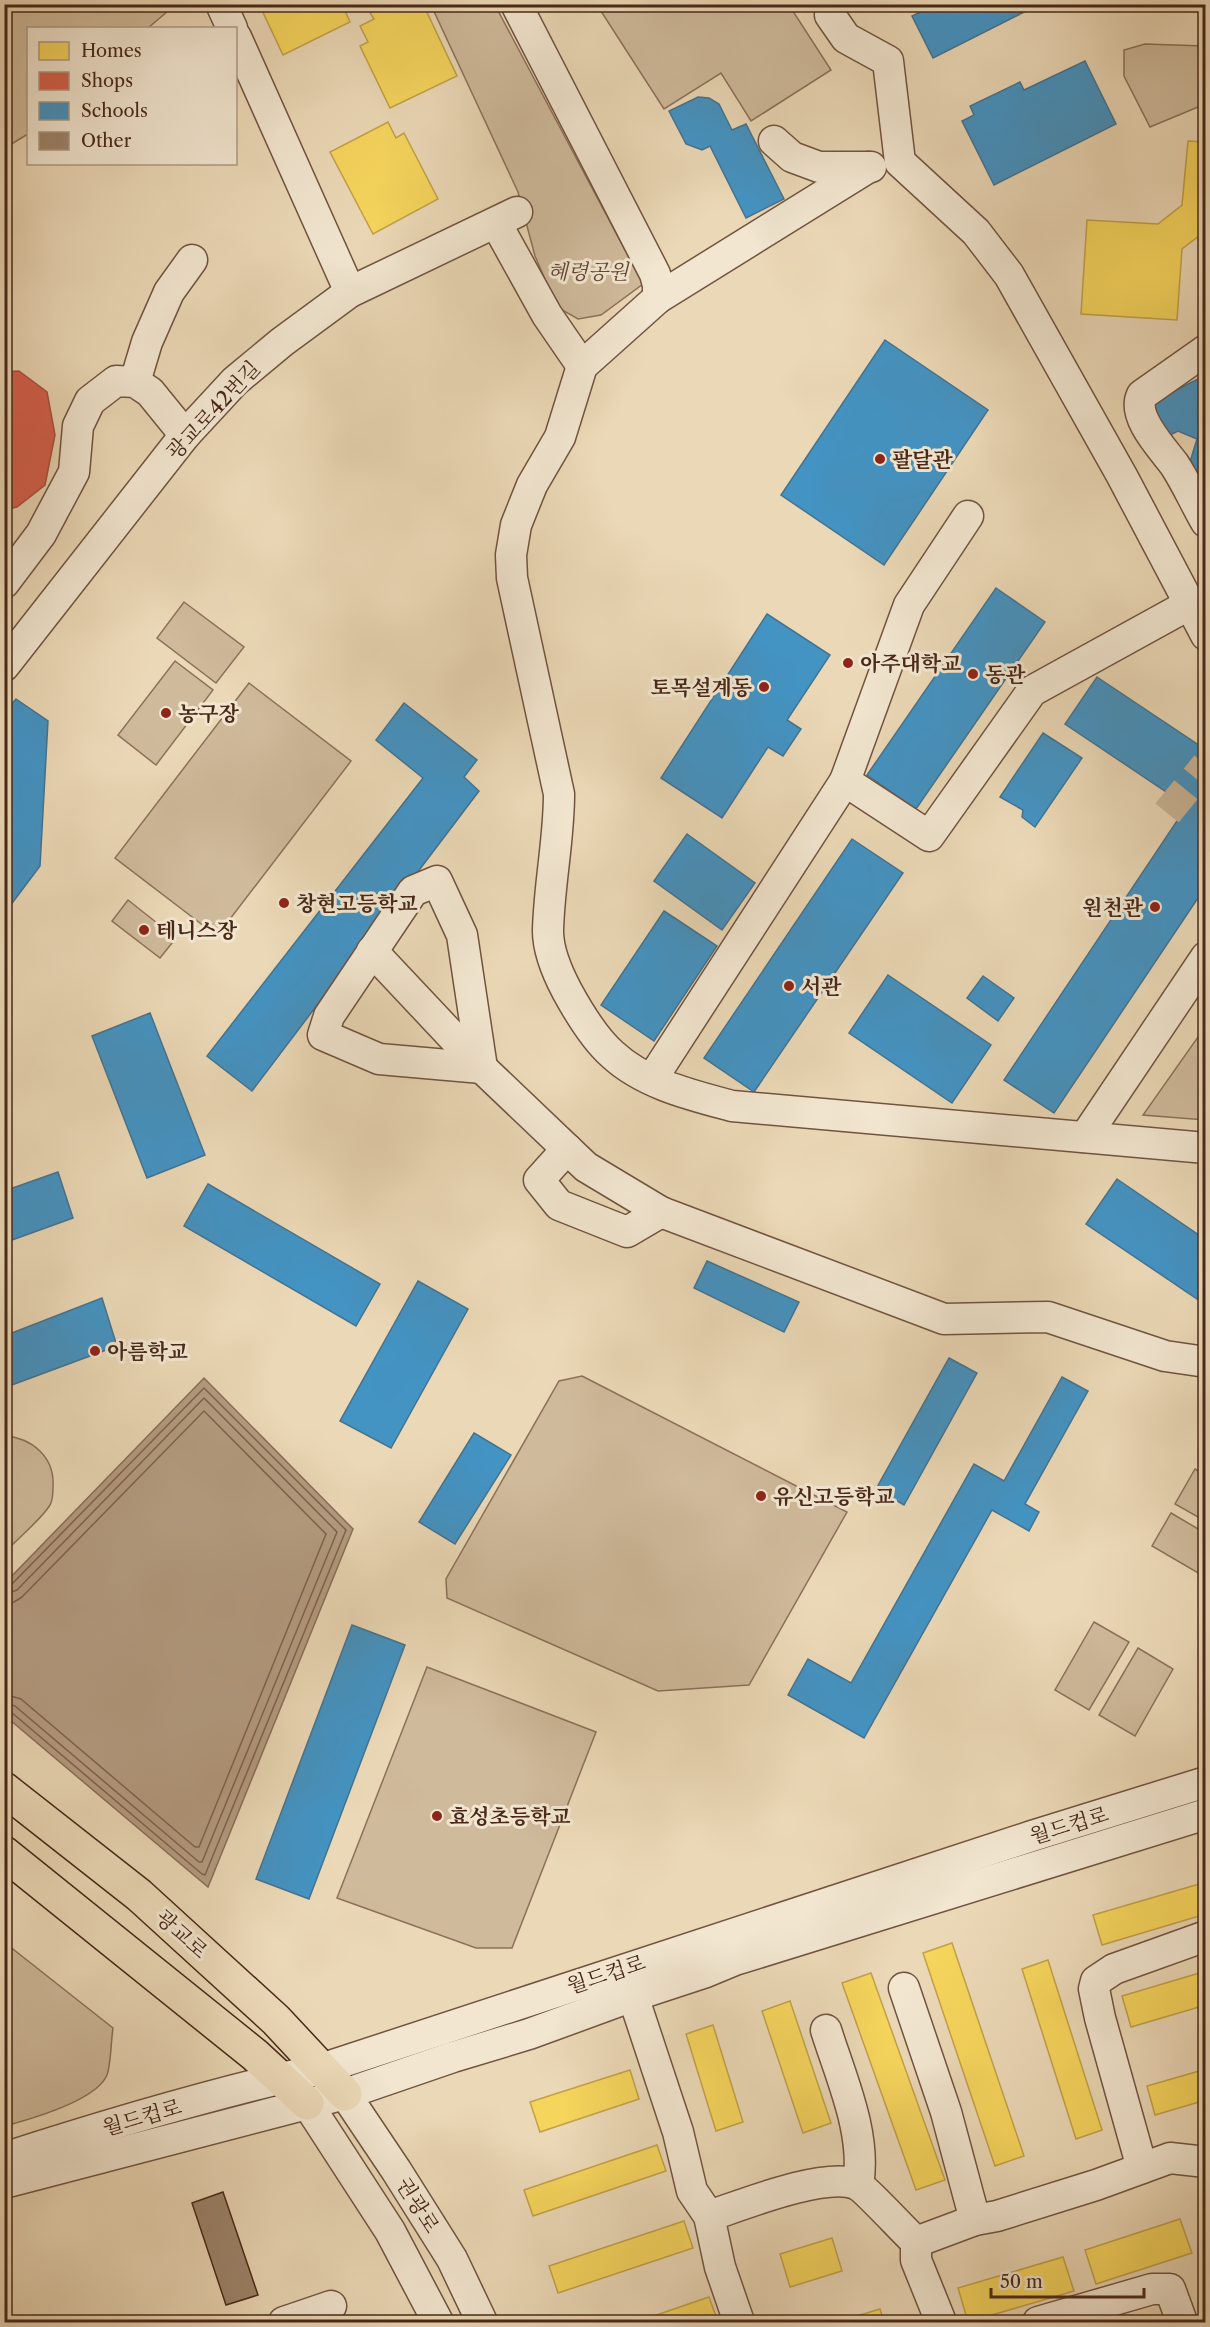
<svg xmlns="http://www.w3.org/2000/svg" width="1210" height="2327" font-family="'Libre Caslon Text','Noto Serif KR',serif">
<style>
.green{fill:#cfba9b;stroke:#8c715a;stroke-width:1.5}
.water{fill:#b49c81;stroke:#896e57;stroke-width:1.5}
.homes{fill:#f6d55c;stroke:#c2a148;stroke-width:1.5}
.shops{fill:#d6604d;stroke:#ab4f3d;stroke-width:1.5}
.schools{fill:#4393c3;stroke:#447390;stroke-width:1.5}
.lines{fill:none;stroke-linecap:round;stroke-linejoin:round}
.shore{stroke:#7e624d;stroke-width:1.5}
.building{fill:#9d846b;stroke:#482819;stroke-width:1.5}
.minor-tunnel{stroke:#cab597;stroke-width:30;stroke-dasharray:30 15;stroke-linecap:butt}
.minor-casing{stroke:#715440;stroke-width:33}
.major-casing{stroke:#482819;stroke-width:36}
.minor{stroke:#f2e6d0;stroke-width:30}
.major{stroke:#ebd8b6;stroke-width:33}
.poi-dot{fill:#8f2418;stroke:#f2e6d0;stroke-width:2}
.labels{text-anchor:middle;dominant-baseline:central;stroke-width:6;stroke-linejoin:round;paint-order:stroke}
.park-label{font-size:21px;font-style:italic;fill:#634533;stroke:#f2e6d0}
.street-label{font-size:21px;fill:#482819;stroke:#f2e6d0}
.poi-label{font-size:21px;font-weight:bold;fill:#482819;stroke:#f2e6d0;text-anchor:start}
</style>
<rect width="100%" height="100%" fill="#ebd8b6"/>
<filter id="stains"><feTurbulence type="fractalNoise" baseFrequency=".00333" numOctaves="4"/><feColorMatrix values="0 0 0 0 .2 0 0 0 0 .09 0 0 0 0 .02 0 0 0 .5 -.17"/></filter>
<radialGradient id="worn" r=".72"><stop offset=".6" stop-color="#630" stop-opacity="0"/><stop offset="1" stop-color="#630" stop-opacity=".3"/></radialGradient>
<!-- green -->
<g class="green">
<path d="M5 4H175V5L148 28H28V134L5 148Z"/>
<path d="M431 5H495L643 284 601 315 578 319 557 307 535 256 518 192Z"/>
<path d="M597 5H789L831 70 751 121 721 73 664 109Z"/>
<path d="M1145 44 1204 46 1206 75 1203 105 1150 127 1124 76V50Z"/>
<path d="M184 602 244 647 216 683 157 638Z"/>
<path d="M175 661 213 690 156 765 118 735Z"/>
<path d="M249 683 351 761 217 936 115 858Z"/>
<path d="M128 900 176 938 160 958 112 921Z"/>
<path d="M1205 1027V1120L1143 1115Z"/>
<path d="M582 1376 847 1512 749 1685 658 1691 447 1598 446 1579 559 1381Z"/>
<path d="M5 1436C32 1438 55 1457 53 1487 53 1492 53 1500 50 1505 41 1520 17 1539 5 1552Z"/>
<path d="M1195 1469 1205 1475V1521L1175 1504Z"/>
<path d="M1171 1513 1205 1533V1577L1152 1546Z"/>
<path d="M1094 1622 1129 1642 1089 1710 1055 1690Z"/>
<path d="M1138 1648 1173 1669 1135 1736 1099 1715Z"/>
<path d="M427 1667 596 1732 512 1948H476L337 1898Z"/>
<path d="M4 1942 113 2028C111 2040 111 2064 107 2075 96 2101 31 2119 5 2126Z"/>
</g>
<!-- water -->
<path class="water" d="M204 1378 353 1529 208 1887 4 1715 5 1583Z"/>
<!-- homes -->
<g class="homes">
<path d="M259 4H342L350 22 283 55Z"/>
<path d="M387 4H423L457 76 390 108 360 46 368 42 360 26 374 19 370 13Z"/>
<path d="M388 122 396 138 404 133 438 199 373 234 330 152Z"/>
<path d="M1188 141 1206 142V236H1199L1182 249 1177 320 1081 314 1087 220 1158 224 1182 205Z"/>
<path d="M1206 1882V1914L1102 1945 1093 1915Z"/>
<path d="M952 1943 1024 2156 995 2166 923 1953Z"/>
<path d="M1048 1960 1102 2130 1076 2139 1022 1969Z"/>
<path d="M1206 1971V2005L1131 2027 1122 1996Z"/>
<path d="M871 1973 945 2180 916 2190 842 1983Z"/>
<path d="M790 2001 831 2123 803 2133 762 2011Z"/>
<path d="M713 2025 743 2122 716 2131 686 2034Z"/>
<path d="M1206 2069V2100L1155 2115 1147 2086Z"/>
<path d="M630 2070 639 2099 540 2132 530 2102Z"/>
<path d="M657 2145 666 2171 533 2216 524 2190Z"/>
<path d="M1180 2219 1192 2253 1096 2284 1085 2250Z"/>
<path d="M684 2221 693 2248 558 2293 549 2266Z"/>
<path d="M832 2238 842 2271 790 2287 780 2254Z"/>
<path d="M1063 2257 1074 2291 968 2322 958 2288Z"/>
<path d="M709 2297 718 2322H636Z"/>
<path d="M880 2309 884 2322H837Z"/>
</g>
<!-- shops -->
<path class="shops" d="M19 371 47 392 55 435 45 485 17 507 4 510V372Z"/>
<!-- schools -->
<g class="schools">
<path d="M936 4H1040L933 58 912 16Z"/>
<path d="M1085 61 1116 124 994 185 962 121 974 115 970 106 1020 82 1024 90Z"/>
<path d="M698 97 709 98 719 104 732 130 746 124 784 199 746 218 710 146 702 150 686 144 669 111Z"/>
<path d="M885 340 988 410 884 565 781 495Z"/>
<path d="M1206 375V491L1190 462 1197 439 1178 431 1160 440 1142 407Z"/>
<path d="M996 588 1045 622 916 809 867 775Z"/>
<path d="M767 614 830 655 787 720 801 729 783 756 768 747 722 818 661 778Z"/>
<path d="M1097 677 1206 750V886L1054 1113 1004 1080 1187 806 1065 724Z"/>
<path d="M16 699 48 721 40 866 4 914V713Z"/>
<path d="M404 703 477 760 464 777 479 791 252 1091 207 1056 423 778 376 740Z"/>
<path d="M1043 733 1082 758 1035 827 1022 817 1023 810 1000 797Z"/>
<path d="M687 834 755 883 722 930 654 881Z"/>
<path d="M852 839 903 873 754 1092 704 1058Z"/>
<path d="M664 911 717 946 654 1041 601 1005Z"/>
<path d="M888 975 991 1045 952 1103 849 1033Z"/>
<path d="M983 976 1014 998 998 1021 967 998Z"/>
<path d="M150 1013 205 1155 147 1178 92 1036Z"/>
<path d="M58 1172 73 1218 4 1243V1191Z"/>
<path d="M1117 1179 1206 1240V1305L1086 1224Z"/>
<path d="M208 1184 380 1284 356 1326 184 1226Z"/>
<path d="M707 1261 799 1302 784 1332 694 1288Z"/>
<path d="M418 1281 468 1309 391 1448 340 1421Z"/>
<path d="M102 1298 117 1346 4 1388V1336Z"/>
<path d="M949 1358 977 1373 904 1505 876 1489Z"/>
<path d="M1062 1377 1088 1391 1025 1504 1039 1512 1029 1531 992 1510 864 1738 788 1695 808 1659 851 1683 974 1464 1004 1481Z"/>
<path d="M474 1433 511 1455 455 1544 419 1522Z"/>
<path d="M352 1625 405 1645 309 1899 256 1879Z"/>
</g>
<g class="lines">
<!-- shore -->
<g class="shore">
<path d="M4 1587 11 1585 204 1388 346 1530 205 1875 202 1874 11 1712 4 1711"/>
<path d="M4 1595 17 1590 204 1398 337 1532 202 1862H199L15 1706 4 1703"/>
<path d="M4 1604 14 1602 22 1597 204 1411 326 1534 199 1847H195L21 1699 4 1694"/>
</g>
</g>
<!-- building -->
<path class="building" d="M223 2192 258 2295 226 2305 192 2203Z"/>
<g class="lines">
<!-- minor-tunnel -->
<path class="minor-tunnel" d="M1167 813 1206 765"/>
<!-- minor casing -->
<g class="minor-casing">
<g id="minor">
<path d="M221 4 232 28"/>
<path d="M516 4 655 274 658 285V298"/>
<path d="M830 15 846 38 888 61 900 162 976 232 1009 275 1122 476 1206 635"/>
<path d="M236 37 350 292"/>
<path d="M774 141 792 157 819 167H871"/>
<path d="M869 167 658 298 582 366 560 437 532 485 516 525 511 555 512 578 559 794C559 840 549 885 548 931 548 951 558 974 567 991 579 1013 594 1038 612 1054 644 1084 691 1095 732 1106L1206 1148"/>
<path d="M496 223 547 315 582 366"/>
<path d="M1206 350 1142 395C1131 416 1162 448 1174 464 1186 482 1195 503 1206 522"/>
<path d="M135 382 147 342 169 292 192 260"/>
<path d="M968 516 909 605 845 781 929 836 1032 691 1190 604"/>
<path d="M4 583 41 534 74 472 78 426 90 401 116 381 135 382 150 392 185 435"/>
<path d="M4 666 185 435 235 381 282 342 350 292 517 212"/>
<path d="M437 881 462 935 482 1068 379 1059 323 1035 329 1016 413 891Z"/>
<path d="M372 951 482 1068 586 1167 661 1212 944 1319 1048 1317 1165 1356 1206 1362"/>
<path d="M652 1079 845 781"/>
<path d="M1085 1137 1206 957"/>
<path d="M567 1149 539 1180 559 1205 627 1232 661 1212"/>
<path d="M904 1988 946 2112 975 2220"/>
<path d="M633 1996 678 2132 692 2191 709 2216 720 2267 739 2322"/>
<path d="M826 2030C841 2078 867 2134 858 2185"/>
<path d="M345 2094 396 2170 452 2259 482 2322"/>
<path d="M307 2103 390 2231 438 2322"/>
<path d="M4 2158C109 2124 215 2093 321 2069L1032 1836 1206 1782"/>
<path d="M1142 2168 1100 2018 1094 1989 1096 1981 1114 1969 1206 1936"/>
<path d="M4 2183 345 2094 453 2057 529 2034 633 1996 706 1972 735 1960 1206 1814"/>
<path d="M709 2216C742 2205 824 2172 856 2184 865 2188 905 2232 916 2242V2260L941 2322"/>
<path d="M916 2242 975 2220 997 2216 1096 2185 1170 2158 1206 2162"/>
<path d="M284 2322 331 2306"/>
<path d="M1038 2322 1152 2289H1170L1182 2322"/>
</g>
</g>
<!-- major casing -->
<g class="major-casing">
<g id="major">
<path d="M4 1789 139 1895 276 2020 345 2094"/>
<path d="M4 1853 255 2055 307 2103"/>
</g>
</g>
<!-- minor -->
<use href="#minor" class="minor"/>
<!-- major -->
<use href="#major" class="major"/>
</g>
<!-- markers -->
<g class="poi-dot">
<circle cx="880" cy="459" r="6"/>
<circle cx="848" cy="663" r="6"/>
<circle cx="973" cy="674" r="6"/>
<circle cx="764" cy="687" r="6"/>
<circle cx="166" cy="713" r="6"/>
<circle cx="284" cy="903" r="6"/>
<circle cx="1155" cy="907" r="6"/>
<circle cx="144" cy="930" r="6"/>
<circle cx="789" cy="986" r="6"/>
<circle cx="95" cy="1351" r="6"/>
<circle cx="761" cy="1496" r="6"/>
<circle cx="437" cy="1816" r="6"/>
</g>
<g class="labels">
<!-- park labels -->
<g class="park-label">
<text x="588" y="271">혜령공원</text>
</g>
<!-- street labels -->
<g class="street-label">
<text transform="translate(213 410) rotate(-47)">광교로42번길</text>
<text transform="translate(1069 1825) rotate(-17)">월드컵로</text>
<text transform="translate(182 1934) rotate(42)">광교로</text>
<text transform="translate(606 1974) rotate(-18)">월드컵로</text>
<text transform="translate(142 2117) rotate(-16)">월드컵로</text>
<text transform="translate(418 2205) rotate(58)">권광로</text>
</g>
<!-- poi labels -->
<g class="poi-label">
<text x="892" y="459">팔달관</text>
<text x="860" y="663">아주대학교</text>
<text x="985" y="674">동관</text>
<text x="752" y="687" text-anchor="end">토목설계동</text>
<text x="178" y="713">농구장</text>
<text x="296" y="903">창현고등학교</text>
<text x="1143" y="907" text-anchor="end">원천관</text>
<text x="156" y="930">테니스장</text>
<text x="801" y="986">서관</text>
<text x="107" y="1351">아름학교</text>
<text x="773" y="1496">유신고등학교</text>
<text x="449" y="1816">효성초등학교</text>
</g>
</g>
<!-- margin -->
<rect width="1210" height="2327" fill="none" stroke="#ebd8b6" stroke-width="24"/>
<rect x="6" y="6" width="1198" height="2315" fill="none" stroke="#482819" stroke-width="3"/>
<rect x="12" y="12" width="1186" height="2303" fill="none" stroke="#482819" stroke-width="1.5"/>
<!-- legend -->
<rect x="27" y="27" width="210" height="138" fill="#f2e6d0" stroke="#ae9a87" stroke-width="1.5"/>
<rect x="39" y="42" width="30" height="18" fill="#f6d55c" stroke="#ae9a87" stroke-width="1.5"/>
<text x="81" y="57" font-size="18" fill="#482819">Homes</text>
<rect x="39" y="72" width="30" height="18" fill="#d6604d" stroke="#ae9a87" stroke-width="1.5"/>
<text x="81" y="87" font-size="18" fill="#482819">Shops</text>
<rect x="39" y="102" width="30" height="18" fill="#4393c3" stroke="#ae9a87" stroke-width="1.5"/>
<text x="81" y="117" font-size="18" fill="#482819">Schools</text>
<rect x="39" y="132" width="30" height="18" fill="#9d846b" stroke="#ae9a87" stroke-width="1.5"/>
<text x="81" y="147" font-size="18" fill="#482819">Other</text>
<!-- scale -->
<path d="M991 2288v9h153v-9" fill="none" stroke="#482819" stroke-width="3"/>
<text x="1000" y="2288" font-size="18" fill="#482819" stroke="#f2e6d0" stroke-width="4.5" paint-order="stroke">50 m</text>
<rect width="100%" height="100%" filter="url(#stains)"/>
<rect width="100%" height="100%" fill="url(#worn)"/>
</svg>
